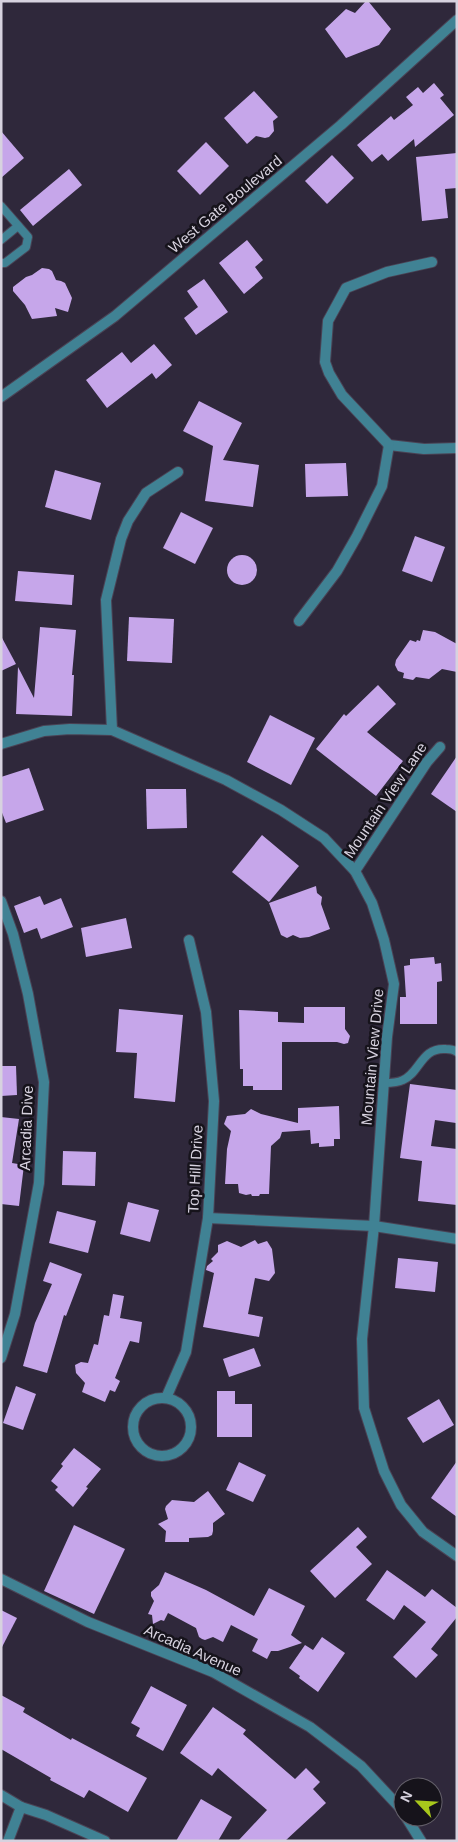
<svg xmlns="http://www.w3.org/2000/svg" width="458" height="1842" font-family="Arial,sans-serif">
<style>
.building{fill:#c6a6ea}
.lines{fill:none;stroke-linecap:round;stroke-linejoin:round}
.lane-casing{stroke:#4a4355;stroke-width:10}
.street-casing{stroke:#4a4355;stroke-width:12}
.lane{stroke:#408294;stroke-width:8}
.street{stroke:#408294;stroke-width:10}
.labels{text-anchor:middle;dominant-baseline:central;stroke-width:5;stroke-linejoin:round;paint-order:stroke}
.street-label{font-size:15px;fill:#d7d2df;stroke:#16131b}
</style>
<rect width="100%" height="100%" fill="#2f283b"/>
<!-- building -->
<g class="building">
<path d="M366 1H368L391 29 379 45 346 58 325 29 346 9 355 13Z"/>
<path d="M434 83 444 95 440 98 454 115 415 147 414 139 388 161 382 154 372 162 357 145 391 116 394 120 413 105 406 97 418 87 423 93Z"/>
<path d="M254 91 278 117 273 121 274 131 269 137 265 138 256 136 247 144 224 118Z"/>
<path d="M1 131 24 158 1 178Z"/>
<path d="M206 142 229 166 200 195 177 171Z"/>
<path d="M457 153V188L445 189 448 218 422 221 416 157Z"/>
<path d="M332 155 354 178 327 204 305 181Z"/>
<path d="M69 169 82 185 33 226 20 210Z"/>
<path d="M247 240 263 260 255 267 263 278 244 294 219 263Z"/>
<path d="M42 268 49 269 52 271 56 280 61 281 65 283 72 298 68 312 55 308 57 316 32 319 25 305 13 291V287L26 277 32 275Z"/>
<path d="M204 279 228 312 196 335 184 318 198 307 187 291Z"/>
<path d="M154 344 172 365 156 379 152 373 107 408 86 380 122 352 131 363Z"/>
<path d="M199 401 242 423 223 460 259 465 253 507 205 501 213 446 183 431Z"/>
<path d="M346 463 348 496 306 497 305 464Z"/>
<path d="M55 470 101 483 91 520 45 507Z"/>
<path d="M181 512 213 528 195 564 163 548Z"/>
<path d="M415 536 445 547 432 582 402 571Z"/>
<circle cx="242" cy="570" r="15"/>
<path d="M18 571 74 575 72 605 15 601Z"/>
<path d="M129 617 174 619 172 663 127 661Z"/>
<path d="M40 627 76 630 72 675H74L72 716 16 714 18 667 34 698Z"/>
<path d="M423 630 435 632 457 644V672L442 669 429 679 416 677 413 680 403 678 404 673 398 671 395 665 396 660 410 640 416 642 417 640 420 641Z"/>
<path d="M1 636 16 664 1 671Z"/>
<path d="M378 685 396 704 367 732 403 761 376 796 316 749 344 714 346 716Z"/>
<path d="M270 715 315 738 291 785 247 762Z"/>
<path d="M457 756V812L431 794Z"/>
<path d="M29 768 44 810 6 823 1 810V777Z"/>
<path d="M146 789H186L187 828 147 829Z"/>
<path d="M262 835 299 866 269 902 232 872Z"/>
<path d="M316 886 317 893 322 897 321 904 330 929 309 937 300 938 293 935 287 938 281 935 269 903Z"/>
<path d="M40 896 44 905 61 898 73 927 41 939 37 928 24 933 14 906Z"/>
<path d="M126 918 132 948 86 957 81 928Z"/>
<path d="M434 957 435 964 441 963 442 981 437 982V1024H400V997H406L404 966 410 965V959Z"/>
<path d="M304 1007H345V1029L350 1036 348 1043 344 1044 337 1042H282V1090H253V1086H243V1069H240L239 1010 278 1012V1022L304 1023Z"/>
<path d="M119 1009 183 1015 175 1102 134 1098 137 1053 116 1052Z"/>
<path d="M1 1066H16L17 1095 1 1096Z"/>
<path d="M410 1084 457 1090 456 1123 435 1120 431 1146 457 1149V1205L418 1201 422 1161 400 1158Z"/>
<path d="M339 1106 340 1139H334V1146L319 1147V1143L311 1144 310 1130 282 1132 280 1138 271 1146 269 1194H260L259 1196H252L251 1194 246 1195 239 1193 238 1184H225L227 1149 231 1131 224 1124 227 1116 245 1114 251 1109 261 1114 298 1123V1108Z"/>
<path d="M1 1117 19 1119 12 1163 24 1165 19 1206 1 1204Z"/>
<path d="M63 1151 96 1152 95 1186 62 1185Z"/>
<path d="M128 1202 159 1210 150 1242 120 1234Z"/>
<path d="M57 1211 96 1221 88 1253 49 1243Z"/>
<path d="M255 1240 258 1244 267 1241 272 1249 275 1273 269 1281 255 1278 248 1314 263 1317 259 1337 203 1327 214 1273 206 1270 207 1266 213 1261 211 1259 218 1252V1245L227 1241 241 1247Z"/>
<path d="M398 1258 438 1262 435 1292 395 1288Z"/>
<path d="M50 1262 82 1274 66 1316 64 1315 47 1373 23 1366 35 1323 52 1284 43 1281Z"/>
<path d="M113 1294 124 1296 120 1318 142 1322 139 1343 130 1341 115 1378 120 1381 115 1392 110 1390 105 1402 82 1392 85 1383 76 1373 75 1365 81 1362 88 1363 94 1344 98 1345 104 1315 109 1316Z"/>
<path d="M254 1348 261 1366 229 1377 223 1359Z"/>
<path d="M16 1386 36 1394 23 1430 3 1423Z"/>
<path d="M217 1391H235V1404H252V1437H217Z"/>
<path d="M439 1399 454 1425 423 1443 407 1418Z"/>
<path d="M74 1448 101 1469 86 1487 88 1488 73 1507 55 1490 58 1487 51 1481 63 1466 61 1464Z"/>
<path d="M457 1461V1517L431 1498Z"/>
<path d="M239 1462 266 1475 253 1502 226 1490Z"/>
<path d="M208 1491 225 1514 213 1523V1531L212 1535 208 1537 189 1538V1542H165L166 1531 158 1524 168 1519 165 1509 166 1506 172 1500 194 1502Z"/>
<path d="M74 1525 125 1549 94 1614 44 1591Z"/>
<path d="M358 1527 367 1537 356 1547 372 1564 335 1598 310 1571Z"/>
<path d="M387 1570 425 1597 432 1589 457 1608V1617L431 1649 438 1655 416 1678 393 1657 426 1622 404 1605 394 1620 366 1600Z"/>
<path d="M165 1572 206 1590 254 1616 269 1588 305 1606 291 1635 302 1643 278 1651H271L267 1659 252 1651 258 1639 231 1625 223 1642 213 1637 205 1640 202 1639 199 1637 196 1628 168 1613 164 1621 161 1620 153 1624 152 1615 148 1614 154 1601 151 1596V1592L159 1585Z"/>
<path d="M1 1610 17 1618 1 1649Z"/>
<path d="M322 1637 345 1653 318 1692 299 1678 300 1676 289 1668 305 1645 313 1650Z"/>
<path d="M151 1686 187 1705 163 1751 136 1736 140 1728 131 1723Z"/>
<path d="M1 1695 25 1708 23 1712 71 1740 72 1738 147 1778 128 1812 89 1790 84 1798 50 1780 51 1778 1 1749Z"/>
<path d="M213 1707 246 1730 243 1734 295 1779 306 1768 320 1782 313 1789 326 1803 285 1841H238L267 1810 218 1768 212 1776 180 1753Z"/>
<path d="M201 1799 232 1817 218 1841H176Z"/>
</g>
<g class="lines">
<!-- lane casing -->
<g class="lane-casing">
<g id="lane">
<path d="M1 206 28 237 26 247 5 263H1"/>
<path d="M1 240 18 226"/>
<path d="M384 1083C390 1083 397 1083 403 1080 420 1073 421 1047 446 1049 450 1049 453 1049 457 1052"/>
</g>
</g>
<!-- street casing -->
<g class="street-casing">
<g id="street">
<path d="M432 262 387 272 346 288 328 321 325 362 329 373 342 395 389 445 424 449 457 448"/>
<path d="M1 397 115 316 341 125 457 20"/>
<path d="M299 621 337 571 357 536 382 486 389 445"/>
<path d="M112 730 106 600 121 539 128 521 146 493 178 472"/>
<path d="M1 744 44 731 70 729 112 730 226 780 281 810 324 838 355 871 372 903 384 940 394 984 387 1037 374 1226 362 1339 364 1408 384 1471 401 1505 423 1532 457 1556"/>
<path d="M355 871 427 762 440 747"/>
<path d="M1 901 13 934 28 994 44 1082 39 1183 15 1314 1 1358"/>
<path d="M208 1218 374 1226 457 1239"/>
<circle cx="162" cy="1427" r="29"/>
<path d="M166 1398 186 1352 208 1218 214 1101 206 1012 189 940"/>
<path d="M1 1579 88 1622 213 1672 310 1727 361 1766 403 1811"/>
<path d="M1 1795 21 1807 46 1815 105 1841"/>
<path d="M406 1817 421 1841"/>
<path d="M8 1841 21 1807"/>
</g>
</g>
<!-- lane -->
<use href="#lane" class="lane"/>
<!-- street -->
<use href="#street" class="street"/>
</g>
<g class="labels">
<!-- street labels -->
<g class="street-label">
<text transform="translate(225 204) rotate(-40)">West Gate Boulevard</text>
<text transform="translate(385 800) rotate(-56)">Mountain View Lane</text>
<text transform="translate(372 1057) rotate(-85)">Mountain View Drive</text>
<text transform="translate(26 1128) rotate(-88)">Arcadia Dive</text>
<text transform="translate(195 1169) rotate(-87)">Top Hill Drive</text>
<text transform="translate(193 1650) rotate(24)">Arcadia Avenue</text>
</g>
</g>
<!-- border -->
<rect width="458" height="1842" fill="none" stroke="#d7d2df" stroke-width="5"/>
<!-- north arrow -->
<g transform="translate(418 1802) rotate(295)"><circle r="24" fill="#16131b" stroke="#635f69"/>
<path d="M0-4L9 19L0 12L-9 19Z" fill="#a8c71c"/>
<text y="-8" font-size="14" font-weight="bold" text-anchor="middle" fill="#d7d2df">N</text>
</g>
</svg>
